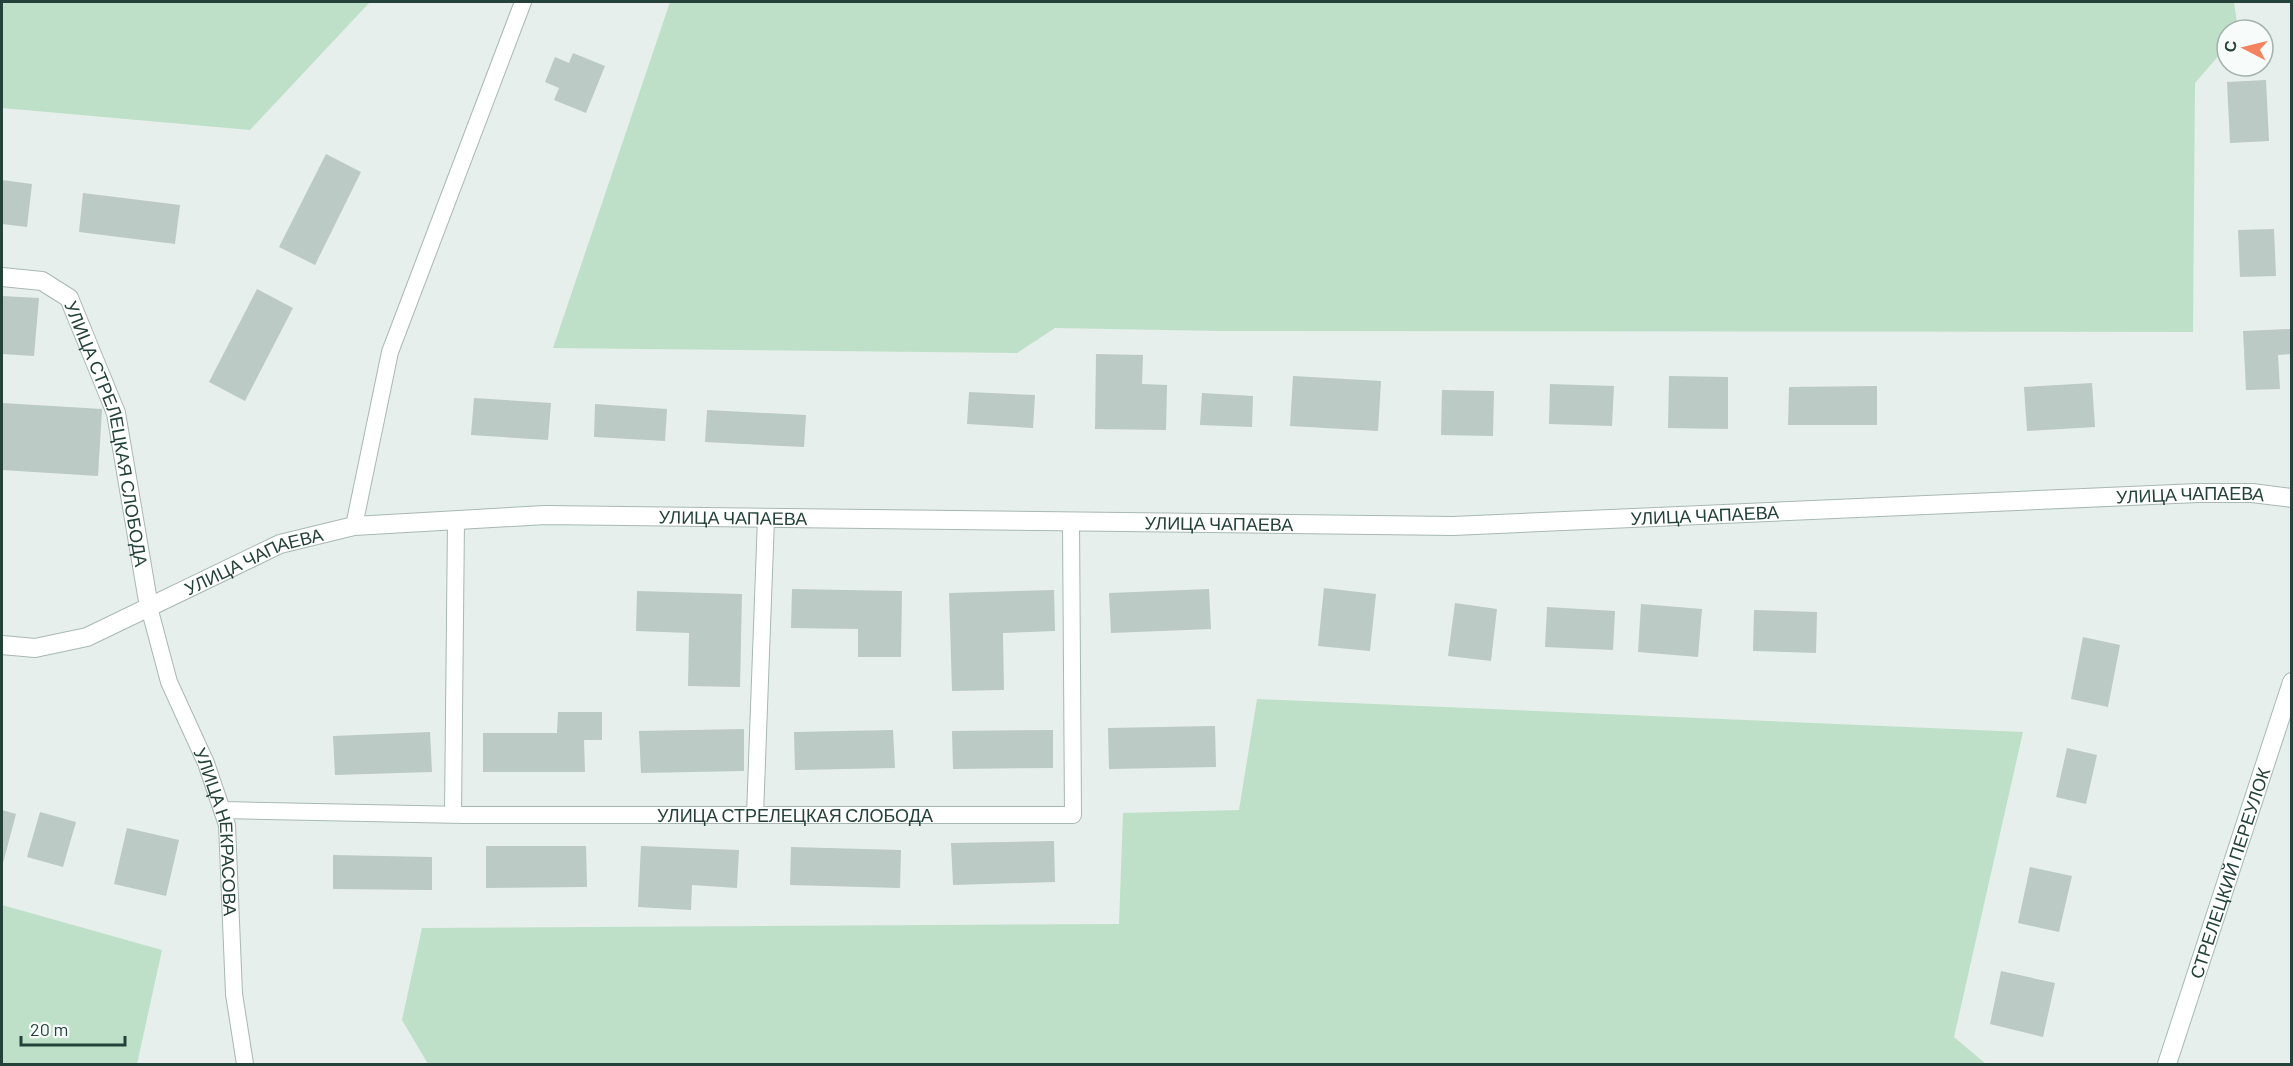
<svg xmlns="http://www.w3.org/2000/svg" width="2293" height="1066" font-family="Barlow,sans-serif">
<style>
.green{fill:#bfe0c8}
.building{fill:#bbcac4}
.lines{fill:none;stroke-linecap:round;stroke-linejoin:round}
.service-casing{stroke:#a8b8b2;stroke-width:18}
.minor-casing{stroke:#a8b8b2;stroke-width:20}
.secondary-casing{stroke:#a4bbb3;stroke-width:20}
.service{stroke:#fff;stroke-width:16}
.minor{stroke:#fff;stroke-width:18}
.secondary{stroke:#fff;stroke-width:18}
.labels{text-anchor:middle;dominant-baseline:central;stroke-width:4.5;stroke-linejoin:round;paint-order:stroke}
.street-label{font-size:18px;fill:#24423a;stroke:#f7fbf9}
</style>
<rect width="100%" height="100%" fill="#e6efeb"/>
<!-- green -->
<g class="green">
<path d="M2 2H370L250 130 2 108Z"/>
<path d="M670 2H2234L2238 30H2227V46L2195 83 2193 332 1220 331 1055 328 1017 353 553 348Z"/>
<path d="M1257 699 2023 732 1954 1037 1986 1064H428L402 1020 422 928 1119 924 1123 813 1239 810Z"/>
<path d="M2 905 162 950 137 1064H2Z"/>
</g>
<!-- building -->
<g class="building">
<path d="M573 53 605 66 586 113 554 100 559 88 545 82 555 57 569 63Z"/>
<path d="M2266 80 2269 141 2230 143 2227 82Z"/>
<path d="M326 154 361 172 315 265 279 247Z"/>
<path d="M2 180 32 184 27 227 2 224Z"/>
<path d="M83 193 180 205 175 244 79 232Z"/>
<path d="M2274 229 2276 276 2240 277 2238 230Z"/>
<path d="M257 289 293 308 245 401 209 382Z"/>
<path d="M2 296 39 298 34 356 2 354Z"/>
<path d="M2290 329 2291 354 2278 355 2280 389 2246 390 2243 331Z"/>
<path d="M1096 354 1143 355 1142 384 1167 385 1166 430 1095 429Z"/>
<path d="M1293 376 1381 381 1378 431 1290 426Z"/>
<path d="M1669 376 1728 377V429L1668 428Z"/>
<path d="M2092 383 2095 427 2027 431 2024 387Z"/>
<path d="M1550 384 1614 386 1612 426 1549 424Z"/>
<path d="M1877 386V425H1788L1789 387Z"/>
<path d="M1442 390 1494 391 1493 436 1441 435Z"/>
<path d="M969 392 1035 395 1033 428 967 424Z"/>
<path d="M1202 393 1253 396 1252 427 1200 425Z"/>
<path d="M474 398 551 403 548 440 471 435Z"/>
<path d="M2 403 102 409 98 476 2 470Z"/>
<path d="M595 404 667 409 665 441 594 437Z"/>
<path d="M707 410 806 415 804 447 705 442Z"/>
<path d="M1324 588 1376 594 1370 651 1318 646Z"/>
<path d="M792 589 902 591 901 657H858V629L791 628Z"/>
<path d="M1209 589 1211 629 1111 633 1109 593Z"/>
<path d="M1054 590 1055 631 1003 633 1004 690 952 691 949 593Z"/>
<path d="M637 591 742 594 740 687 688 686 689 633 636 631Z"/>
<path d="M1455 603 1497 609 1491 661 1448 656Z"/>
<path d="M1641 604 1702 609 1698 657 1638 652Z"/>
<path d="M1547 607 1615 611 1613 650 1545 647Z"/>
<path d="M1754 610 1817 612 1816 653 1753 651Z"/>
<path d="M2083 637 2120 645 2108 707 2071 699Z"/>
<path d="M558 712H602V740H584L585 772H483V733H557Z"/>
<path d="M1215 726 1216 767 1109 769 1108 728Z"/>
<path d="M744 729V771L641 773 639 731Z"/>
<path d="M893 730 895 768 795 770 794 732Z"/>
<path d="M1053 730V768L953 769 952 731Z"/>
<path d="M430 732 432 772 335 775 333 736Z"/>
<path d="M2067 748 2097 755 2086 804 2056 797Z"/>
<path d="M2 810 16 814 2 867Z"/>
<path d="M40 812 76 822 63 867 27 857Z"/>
<path d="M127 828 179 840 166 896 114 884Z"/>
<path d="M1054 841 1055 882 953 885 951 843Z"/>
<path d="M486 846H586L587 887 486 888Z"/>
<path d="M641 846 739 850 737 888 692 885 691 910 638 907Z"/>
<path d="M791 847 901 850 900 888 790 885Z"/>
<path d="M333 855 432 857V890L333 889Z"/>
<path d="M2030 867 2072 876 2059 932 2018 923Z"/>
<path d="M2001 971 2055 983 2043 1037 1990 1024Z"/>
</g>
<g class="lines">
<!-- service casing -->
<g class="service-casing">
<g id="service">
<path d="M354 526 390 352 523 2"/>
<path id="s1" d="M149 607 169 682 206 763 227 825 234 994 245 1064"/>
<path id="s2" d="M222 810 464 815H1073L1071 521"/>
<path d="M453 814 456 520"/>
<path d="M755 815 766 518"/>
</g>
</g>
<!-- minor casing -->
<g class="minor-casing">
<g id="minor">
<path id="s3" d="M2 277 42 281 69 298 116 413 149 607"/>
<path id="s4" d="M2 645 35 648 87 637 280 544 354 526 545 515 1453 526 2198 493H2252L2292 498"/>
</g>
</g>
<!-- secondary casing -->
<g class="secondary-casing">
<g id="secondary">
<path id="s5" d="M2167 1064 2292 682"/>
</g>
</g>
<!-- service -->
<use href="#service" class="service"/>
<!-- minor -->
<use href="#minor" class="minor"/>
<!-- secondary -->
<use href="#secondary" class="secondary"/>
</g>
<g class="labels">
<!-- street labels -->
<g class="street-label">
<text stroke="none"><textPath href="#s3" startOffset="214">УЛИЦА СТРЕЛЕЦКАЯ СЛОБОДА</textPath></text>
<text stroke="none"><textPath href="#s4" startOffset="2214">УЛИЦА ЧАПАЕВА</textPath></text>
<text stroke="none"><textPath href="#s4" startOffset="1728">УЛИЦА ЧАПАЕВА</textPath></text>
<text stroke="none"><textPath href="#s4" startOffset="756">УЛИЦА ЧАПАЕВА</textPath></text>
<text stroke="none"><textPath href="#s4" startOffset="1242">УЛИЦА ЧАПАЕВА</textPath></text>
<text stroke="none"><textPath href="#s4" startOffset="270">УЛИЦА ЧАПАЕВА</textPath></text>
<text stroke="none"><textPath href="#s2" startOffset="573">УЛИЦА СТРЕЛЕЦКАЯ СЛОБОДА</textPath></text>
<text stroke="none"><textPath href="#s1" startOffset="237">УЛИЦА НЕКРАСОВА</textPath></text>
<text stroke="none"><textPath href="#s5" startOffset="201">СТРЕЛЕЦКИЙ ПЕРЕУЛОК</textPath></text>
</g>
</g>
<!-- border -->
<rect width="2293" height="1066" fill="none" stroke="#24423a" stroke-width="6"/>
<!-- north arrow -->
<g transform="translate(2245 48) rotate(277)"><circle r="28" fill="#f7fbf9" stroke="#a3b1ad" stroke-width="1.5"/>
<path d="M0-4.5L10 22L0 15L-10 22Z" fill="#f4845f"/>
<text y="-9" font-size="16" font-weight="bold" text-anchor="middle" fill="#24423a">С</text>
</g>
<!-- scale -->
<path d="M21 1036v9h104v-9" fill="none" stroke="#24423a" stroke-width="3"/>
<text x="30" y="1036" font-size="18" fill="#24423a" stroke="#f7fbf9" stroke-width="4.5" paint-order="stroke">20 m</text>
</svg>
